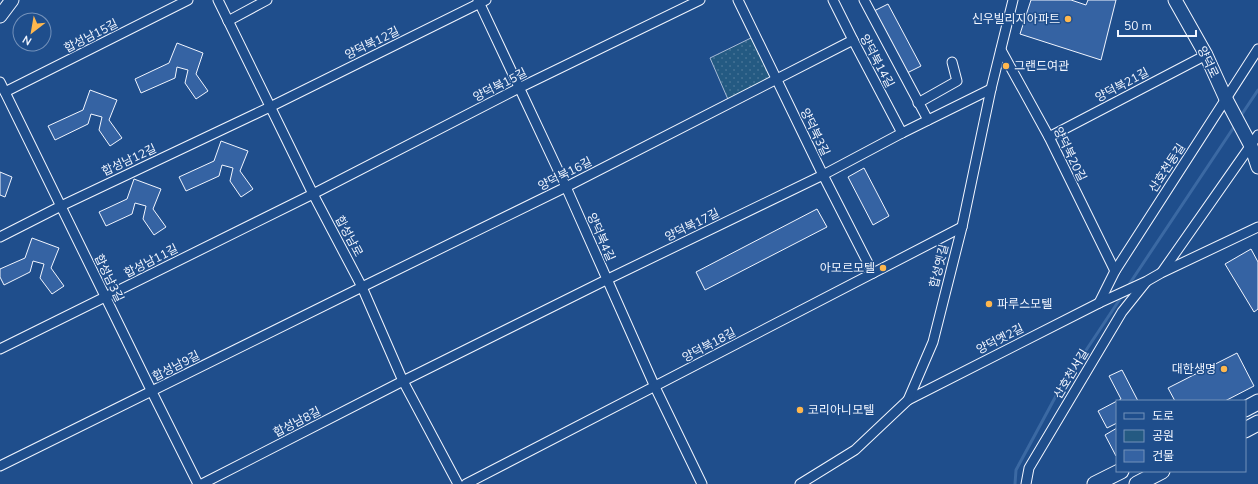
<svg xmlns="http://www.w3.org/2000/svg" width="1258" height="484" font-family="'Nunito Sans','Noto Sans KR',sans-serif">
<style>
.green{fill:url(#green-dots);stroke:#a8bbd7}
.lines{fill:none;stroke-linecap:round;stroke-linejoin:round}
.stream{stroke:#3b69a3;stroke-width:3}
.building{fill:#3563a3;stroke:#f2f6ff}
.street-casing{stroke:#f2f6ff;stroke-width:11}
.secondary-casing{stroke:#f2f6ff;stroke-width:15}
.primary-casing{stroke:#f2f6ff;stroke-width:17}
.street{stroke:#1f4e8c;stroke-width:9}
.secondary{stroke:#1f4e8c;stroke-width:13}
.primary{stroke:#1f4e8c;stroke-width:15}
.poi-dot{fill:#ffb74d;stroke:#1f4e8c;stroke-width:1.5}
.labels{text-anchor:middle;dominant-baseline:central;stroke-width:3;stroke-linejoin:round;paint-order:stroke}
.poi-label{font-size:12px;fill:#f2f6ff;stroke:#1f4e8c;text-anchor:end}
.street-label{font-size:12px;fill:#f2f6ff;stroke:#1f4e8c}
</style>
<defs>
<pattern id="green-dots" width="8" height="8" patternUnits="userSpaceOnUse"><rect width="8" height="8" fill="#245a82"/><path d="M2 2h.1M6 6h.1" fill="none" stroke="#447295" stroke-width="1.8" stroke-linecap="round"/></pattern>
</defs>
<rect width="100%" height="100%" fill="#1f4e8c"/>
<!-- green -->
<path class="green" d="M755 36 777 80 730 104 710 58Z"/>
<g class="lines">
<!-- stream -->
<g class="stream">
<path d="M1240 117 1258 90"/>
<path d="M1128 286 1236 124"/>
<path d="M1015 484 1016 470 1057 394 1122 296"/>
</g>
</g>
<!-- building -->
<g class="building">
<path d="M1031 0H1071L1086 5 1088 0H1116L1101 60 1020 34Z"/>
<path d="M888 4 921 66 907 73 874 11Z"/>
<path d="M177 43 203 53 196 74 208 91 196 99 185 83 188 70 177 67 175 78 141 93 135 79 169 63Z"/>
<path d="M90 90 117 100 109 120 122 138 110 146 99 130 102 117 91 114 88 124 55 140 48 126 83 110Z"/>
<path d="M221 141 248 151 240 171 253 189 241 197 230 181 233 168 222 165 219 176 186 191 179 177 214 161Z"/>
<path d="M864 168 889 216 873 225 848 177Z"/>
<path d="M0 172 12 177 5 197 0 195Z"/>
<path d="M134 179 161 189 153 209 166 227 154 235 143 219 146 206 135 203 132 214 106 226 99 212 127 199Z"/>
<path d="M817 209 827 227 705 290 696 272Z"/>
<path d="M32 238 59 248 51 268 64 286 52 294 40 278 44 264 33 261 30 272 4 285 0 277V269L25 258Z"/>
<path d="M1251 249 1258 262V309L1254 312 1225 264Z"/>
<path d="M1237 353 1254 386 1225 401H1175L1168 388Z"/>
<path d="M1122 370 1138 401H1118L1121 399 1109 376Z"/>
<path d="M1117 401V423L1107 428 1098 411Z"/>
<path d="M1117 428V456H1116L1105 435Z"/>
</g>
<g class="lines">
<!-- street casing -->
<g class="street-casing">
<g id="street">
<path d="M218 0 313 194 362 287 403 381 458 484"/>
<path d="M478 0 566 187 655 387 702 484"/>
<path d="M738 0 823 175 873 273"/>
<path d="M833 0 853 40 902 133"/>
<path d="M864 0 928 120"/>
<path d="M228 21 267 0"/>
<path d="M1001 50 1049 137 1115 271"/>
<path d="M0 82 152 392 198 484"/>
<path d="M5 92 188 0"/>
<path d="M918 103 957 81 952 62"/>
<path d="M1049 137 1206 55"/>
<path d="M0 237 61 206 270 107 486 0"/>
<path d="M1162 272 1258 135"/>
<path d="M1099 303 1115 271 1258 49"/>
<path d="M0 349 313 194 519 88 700 0"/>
<path d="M908 400 1099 303 1147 281 1161 273 1258 227"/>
<path d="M0 466 362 287 566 187 853 40"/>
<path d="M202 484 403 381 606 280 823 175 902 133 991 89"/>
<path d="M466 484 962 227"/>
<path d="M800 484 855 450 908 400 933 342 962 227 991 89 1013 0"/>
<path d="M1026 484 1029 468 1122 312 1146 282"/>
</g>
</g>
<!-- secondary casing -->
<g class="secondary-casing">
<g id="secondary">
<path d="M1175 0 1206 55 1226 99 1251 146 1258 167"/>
<path d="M0 16 12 0"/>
</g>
</g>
<!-- primary casing -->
<g class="primary-casing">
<g id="primary">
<path d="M1245 409 1258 402"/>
<path d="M1245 430 1258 423"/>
<path d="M1095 484 1121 471"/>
<path d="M1137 484 1162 471"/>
</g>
</g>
<!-- street -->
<use href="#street" class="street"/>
<!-- secondary -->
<use href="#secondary" class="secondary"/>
<!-- primary -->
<use href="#primary" class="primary"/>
</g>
<!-- markers -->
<g class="poi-dot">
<circle cx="1068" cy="19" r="4"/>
<circle cx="1006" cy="66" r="4"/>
<circle cx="883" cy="268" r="4"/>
<circle cx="989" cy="304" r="4"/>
<circle cx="1224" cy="369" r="4"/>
<circle cx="800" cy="410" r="4"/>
</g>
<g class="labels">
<!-- poi labels -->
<g class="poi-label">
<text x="1060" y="19">신우빌리지아파트</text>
<text x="1014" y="66" text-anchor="start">그랜드여관</text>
<text x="875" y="268">아모르모텔</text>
<text x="997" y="304" text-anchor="start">파루스모텔</text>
<text x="1216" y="369">대한생명</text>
<text x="808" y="410" text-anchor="start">코리아니모텔</text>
</g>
<!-- street labels -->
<g class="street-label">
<text transform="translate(91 36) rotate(-27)">합성남15길</text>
<text transform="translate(372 43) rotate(-26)">양덕북12길</text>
<text transform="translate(877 61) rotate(62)">양덕북14길</text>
<text transform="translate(1208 62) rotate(64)">양덕로</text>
<text transform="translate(500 85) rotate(-27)">양덕북15길</text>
<text transform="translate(1122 85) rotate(-28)">양덕북21길</text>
<text transform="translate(815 132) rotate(64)">양덕북3길</text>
<text transform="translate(1070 154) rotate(64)">양덕북20길</text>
<text transform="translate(129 160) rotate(-25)">합성남12길</text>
<text transform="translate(1167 168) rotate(-57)">산호천동길</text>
<text transform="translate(565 174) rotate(-27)">양덕북16길</text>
<text transform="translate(692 225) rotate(-26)">양덕북17길</text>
<text transform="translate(349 236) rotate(62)">합성남로</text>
<text transform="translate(601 237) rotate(66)">양덕북4길</text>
<text transform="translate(151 261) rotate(-27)">합성남11길</text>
<text transform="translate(939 266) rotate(-76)">합성옛길</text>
<text transform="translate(109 278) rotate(64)">합성남3길</text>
<text transform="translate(1000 339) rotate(-27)">양덕옛2길</text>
<text transform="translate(709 345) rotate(-28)">양덕북18길</text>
<text transform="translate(176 366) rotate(-27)">합성남9길</text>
<text transform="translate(1071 374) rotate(-59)">산호천서길</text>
<text transform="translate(297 422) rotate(-27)">합성남8길</text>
</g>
</g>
<!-- legend -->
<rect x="1116" y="400" width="130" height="72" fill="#1f4e8c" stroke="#7391ba"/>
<rect x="1124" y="413" width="20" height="6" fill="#1f4e8c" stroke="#7391ba"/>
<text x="1152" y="420" font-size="12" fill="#f2f6ff">도로</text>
<rect x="1124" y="430" width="20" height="12" fill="#245a82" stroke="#7391ba"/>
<text x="1152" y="440" font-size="12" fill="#f2f6ff">공원</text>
<rect x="1124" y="450" width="20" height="12" fill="#3563a3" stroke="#7391ba"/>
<text x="1152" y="460" font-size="12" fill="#f2f6ff">건물</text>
<!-- north arrow -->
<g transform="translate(32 32) rotate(211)"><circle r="19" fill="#1f4e8c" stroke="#7391ba"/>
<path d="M0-3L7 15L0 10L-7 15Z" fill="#ffb74d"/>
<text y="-6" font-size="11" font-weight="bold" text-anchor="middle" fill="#f2f6ff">N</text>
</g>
<!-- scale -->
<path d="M1118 30v6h78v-6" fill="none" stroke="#f2f6ff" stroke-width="2"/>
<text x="1124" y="30" font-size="12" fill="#f2f6ff" stroke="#1f4e8c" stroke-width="3" paint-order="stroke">50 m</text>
</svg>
